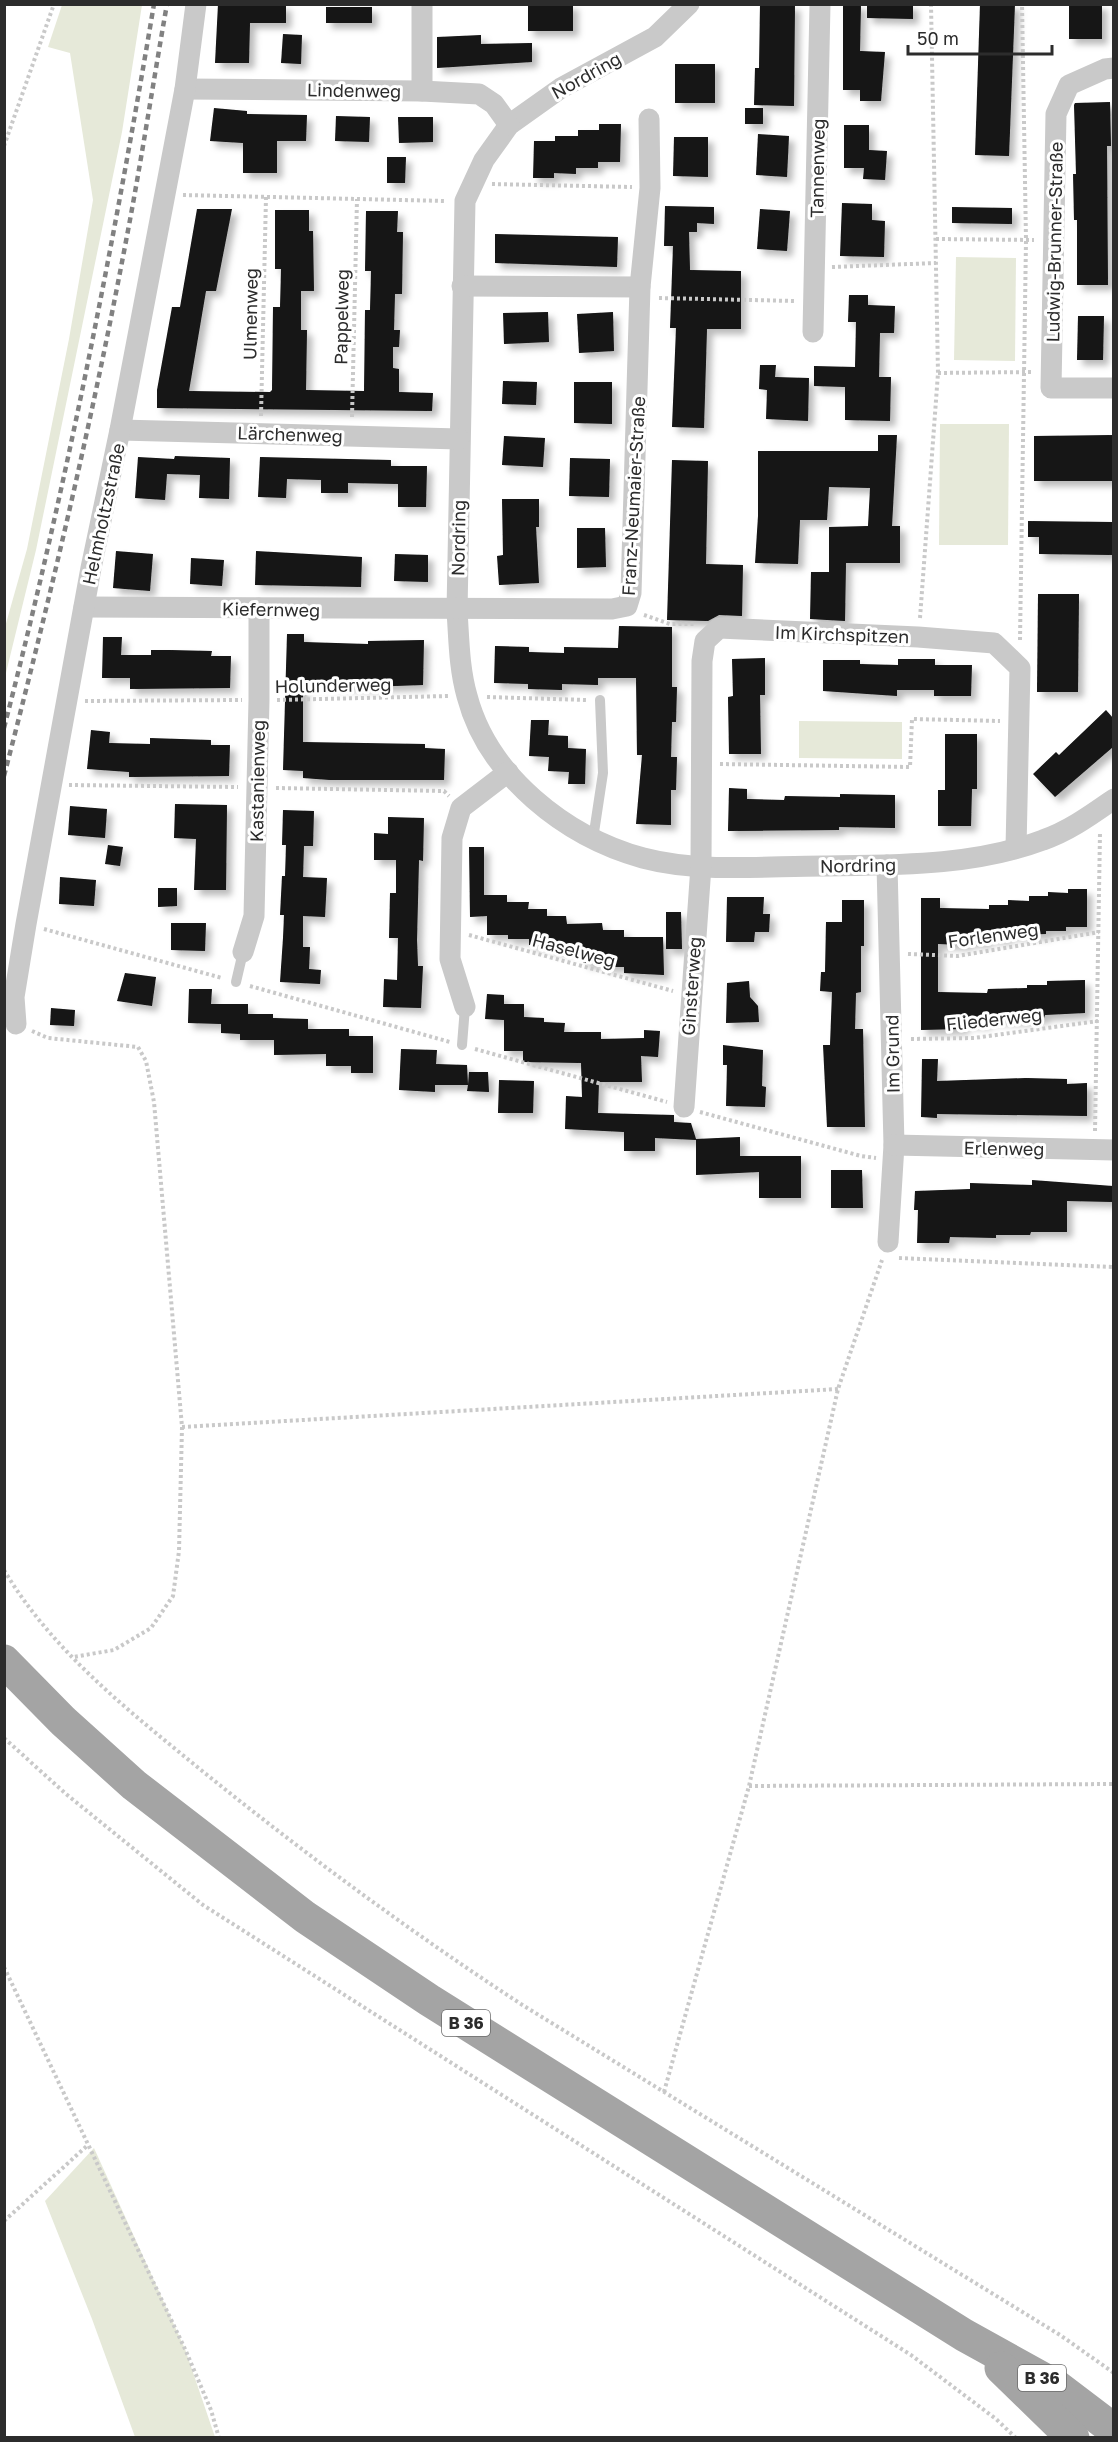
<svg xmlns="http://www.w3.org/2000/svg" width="1118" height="2442" font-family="'Golos Text',sans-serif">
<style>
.green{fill:#e6e9d9}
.building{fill:#131313;filter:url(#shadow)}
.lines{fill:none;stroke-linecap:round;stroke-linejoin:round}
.path{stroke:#c9c9c9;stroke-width:4;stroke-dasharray:3 3;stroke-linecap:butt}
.service{stroke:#c9c9c9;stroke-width:10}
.minor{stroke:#c9c9c9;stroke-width:21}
.primary{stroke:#a4a4a4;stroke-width:33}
.rail{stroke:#818181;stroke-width:4.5;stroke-dasharray:6 4.5;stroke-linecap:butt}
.labels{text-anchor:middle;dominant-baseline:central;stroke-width:6;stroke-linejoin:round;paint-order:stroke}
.shield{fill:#fff;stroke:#6b6b6b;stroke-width:1.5}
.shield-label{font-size:16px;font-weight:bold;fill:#2c2c2c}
.street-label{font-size:18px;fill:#2c2c2c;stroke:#fff}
</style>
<defs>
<filter id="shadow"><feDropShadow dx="5.5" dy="5.5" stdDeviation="3" flood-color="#0004"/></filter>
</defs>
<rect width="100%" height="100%" fill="#fff"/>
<!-- green -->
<g class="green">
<path d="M62 5H142L122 132 36 550 5 677V627L27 549 69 339 93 200 70 53 48 47Z"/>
<path d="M956 257 1016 258 1015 361 954 360Z"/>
<path d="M940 424H1009L1008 545H939Z"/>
<path d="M799 721 902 722V759L799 758Z"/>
<path d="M94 2148 185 2349 215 2437H135L92 2319 45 2201Z"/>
</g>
<!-- building -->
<g class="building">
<path d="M218 4 286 5V23H250L249 63H215Z"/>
<rect x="528" y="4" width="45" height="27"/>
<path d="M760 4 795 5 794 106 754 105 755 68H759Z"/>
<path d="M843 4H861L860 51 885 52 881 101H860V90H843Z"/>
<path d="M867 4H913V19L867 18Z"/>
<path d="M980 4H1015L1009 156 975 155Z"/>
<rect x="1069" y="4" width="33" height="35"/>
<rect x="326" y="7" width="46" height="16"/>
<path d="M283 34 302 35 301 64 281 63Z"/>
<path d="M481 35V44L532 43V62L437 68V37Z"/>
<rect x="675" y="64" width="40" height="39"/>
<path d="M1110 102 1111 146H1107L1108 285H1077V220H1074L1073 174H1076L1074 105 1075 103Z"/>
<path d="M214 108 247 111V114L307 115 306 141H277V173H243V143L210 141Z"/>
<rect x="745" y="108" width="18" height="16"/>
<path d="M336 116 370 117 369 142 335 141Z"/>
<path d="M398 117H433V142L399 143Z"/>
<path d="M599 124H621L620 162H598V168H576V174L554 173V178H533L534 141H555V136H578V130H599Z"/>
<path d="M844 125H869V150L887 151 885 180 863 179 864 168H844Z"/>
<path d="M758 134 789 136 787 177 756 175Z"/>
<path d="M674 137H708V177L673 176Z"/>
<path d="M387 157H406L405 183H387Z"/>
<path d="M842 203 872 204V220L885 221 884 257 840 256Z"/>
<path d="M665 206 714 207V224L697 223V232H689L690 270 741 271V329H707L704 428 672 427 676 328H670L673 246H664Z"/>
<path d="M952 207 1012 208V224L952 223Z"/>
<path d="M197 209H232L216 291H206L189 391 270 392 272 390 273 307H280L281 269H275V210H309V231H313L314 291H301V330H307L306 390 364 391 365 310H370L371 271H365L366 211H398L397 232H403L402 294H395L394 330H400L399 347H393V368L399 369V392L433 393 432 411 157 408V390L172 307H180Z"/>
<path d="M760 209 790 211 787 251 757 249Z"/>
<path d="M495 234 618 237 617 267 495 263Z"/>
<path d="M849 295H868V305L895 306 894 333H880L879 377H891L890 421 845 420V387L814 386V366L855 367 856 322H848Z"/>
<path d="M548 312 549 342 504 344 503 313Z"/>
<path d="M613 312 614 351 579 353 577 314Z"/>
<path d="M1078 316H1104L1103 360H1077Z"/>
<path d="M760 365H776L775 377 809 378 808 421 766 419 767 390 759 389Z"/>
<path d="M503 381 537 382 536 405 502 404Z"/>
<path d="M574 382H612V424L574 423Z"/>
<path d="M878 435H897L892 526H900V563H846L845 621 810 619 811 572H829V527L868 526 870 488 829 487 827 520H800L798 564 755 563 758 516V451H878Z"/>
<path d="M1113 435V481H1034V436Z"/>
<path d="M504 436 545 438 543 467 502 465Z"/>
<path d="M175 456 230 458 229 499 199 498 200 475 167 474 165 500 135 498 138 457 174 459Z"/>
<path d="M260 457 391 460V466H427L426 507H398V484L348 483V493H321V480L287 479 286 498 258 497Z"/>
<path d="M570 458 610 459 609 497 569 496Z"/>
<path d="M672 460 708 461 706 564 743 565 742 616 719 615 708 621 667 620Z"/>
<path d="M502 499H539V527H536L539 583 499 585 497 556 503 555Z"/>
<path d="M1028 521 1113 522V555L1039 554V537H1028Z"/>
<path d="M577 528H605L606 567 577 568Z"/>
<path d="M116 551 153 554 150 591 113 588Z"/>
<path d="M256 551 362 557 361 587 255 585Z"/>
<path d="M395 554 428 555V582L394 581Z"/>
<path d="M191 558 224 560 222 586 190 584Z"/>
<path d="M1038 594H1079L1078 692H1037Z"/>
<path d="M619 626 672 627V687H677L676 722H672L671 757H677L676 790H671V825L636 824 642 755H637L636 678H598V685L562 684V690L528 689V684L494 683 495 646 529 647V652L564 653V647L618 648Z"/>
<path d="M287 634H304V642L368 644V641L424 640 423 685 367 687 303 684V742L425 744V748L445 749 444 780H330L303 778V771L283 770Z"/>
<path d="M103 637H122L121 655H151V650H170L212 651 211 656H231L230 688 130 689V678H102Z"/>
<path d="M765 658V695H760L761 754H729L728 697 733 696 732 659Z"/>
<path d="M898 659H935V665H972L971 696H934V690H897V696L823 691V660H860V664L898 665Z"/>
<path d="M1106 710 1113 718V747L1055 797 1033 774 1056 752 1059 755Z"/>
<path d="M531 720H549L548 735 568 736V748L586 749 585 784H568L569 772 548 771 549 757 529 756Z"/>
<path d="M91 730 110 732 109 743 150 744V738L211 740V745H230L229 776 129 777V772L87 769Z"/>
<path d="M945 734H977V789H972L971 826H938V790H945Z"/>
<path d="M729 788 747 789V799L784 800 785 796 840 797V794L895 795V828L839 827V830L728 831Z"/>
<path d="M175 804 227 805 226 890H194L196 839 174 838Z"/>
<path d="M70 806 107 809 105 838 68 835Z"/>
<path d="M283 810 314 811 313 846H304L303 877 327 878 325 917 303 916V947H310L309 969 321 970 320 984 280 982 283 938 284 915H280L282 876H285L286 845H282Z"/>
<path d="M388 817 424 818 423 861 419 860 417 940 418 966H423L421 1008 383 1007 384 979 397 980 398 938H389L390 893H396V860H374V833L388 834Z"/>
<path d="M108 845 123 847 120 866 105 864Z"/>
<path d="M469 847H484V895H507V902H529L528 909H547V916H566L567 924 602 923 603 930H624V937H663L664 975 624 973V967H603V963H583V950H549L548 945H529V939H508V935H487V916L470 917Z"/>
<path d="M60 877 96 880 94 906 59 904Z"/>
<path d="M158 888H177V906L158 907Z"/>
<path d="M1068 889H1087V927H1066V931H1046V934L1007 935V939L987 938V942H967L966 945 938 944V992L987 993 988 989 1027 988V985H1047V981L1085 980V1013L1045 1015 1044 1018 1024 1020H986V1024L964 1023 963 1029 921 1030V898H940V908L989 909V905H1008V900L1029 901V896H1048V892L1068 893Z"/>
<path d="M727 897H764L763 914H770L769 932H755L754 942H726Z"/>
<path d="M842 900H864V946H861V992L856 993 855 1029H863L865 1127H827L823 1045H830L832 992 820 991 821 972H825L826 922H842Z"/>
<path d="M666 912H681L682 949H666Z"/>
<path d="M171 923H206L205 951 171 950Z"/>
<path d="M125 973 156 977 152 1006 117 1001Z"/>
<path d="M749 981 750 997 758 1006 759 1022 726 1023 727 983Z"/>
<path d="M189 989H212L211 1004H248V1014H273V1018L308 1019V1029H349V1036H373V1073H351V1066H326V1054L274 1055V1040H240V1034L221 1033V1024L188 1023Z"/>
<path d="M487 994 504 995V1004H524V1017L544 1018V1022L565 1023 564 1032H601V1039L644 1038V1030L660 1031 658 1057 641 1056 642 1082H599L598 1113 674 1115V1122L691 1123 696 1139 740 1137V1156H801V1198H759V1172L696 1175V1140L655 1138V1151H624V1132L565 1129 566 1096 582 1097 581 1063 523 1062V1051H504V1020L485 1019Z"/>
<path d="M51 1008 75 1010 74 1026 50 1025Z"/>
<path d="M723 1045 763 1050 762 1086 766 1087 765 1107 726 1106 727 1065H723Z"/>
<path d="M401 1049 437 1050 436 1064 467 1065 468 1085 469 1072H488L489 1092 467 1091 468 1085H435V1092L399 1090Z"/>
<path d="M922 1059H938L937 1081 1026 1078 1067 1079V1084L1087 1083V1116L937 1114V1118L921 1117Z"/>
<path d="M499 1080 534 1081 533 1113H498Z"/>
<path d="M831 1170H862L863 1208H831Z"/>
<path d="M1032 1180 1113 1186V1202L1067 1201V1232H1031L1030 1235H996V1238L950 1237 949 1243H917L918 1210H914L915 1191 970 1189V1183L1032 1185Z"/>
</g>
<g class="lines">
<!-- path -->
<g class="path">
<path d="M4 146 54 4"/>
<path d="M492 184 632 187"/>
<path d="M183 195 446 201"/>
<path d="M936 239 1034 240"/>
<path d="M832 267 936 263"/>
<path d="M659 298 796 301"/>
<path d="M938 373 1033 372"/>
<path d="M261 416 266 197"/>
<path d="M352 417 357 199"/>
<path d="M644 615 670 624H694"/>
<path d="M920 618 938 373 931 4"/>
<path d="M1020 640 1026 240 1022 4"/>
<path d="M487 697 587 700"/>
<path d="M277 700 449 696"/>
<path d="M85 701 242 700"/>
<path d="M720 764 910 767 912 719 1000 721"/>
<path d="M69 785 238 787"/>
<path d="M276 788 444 791 449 796"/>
<path d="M44 929 222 978"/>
<path d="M469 935 673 991"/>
<path d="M908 954 958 956 1099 932"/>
<path d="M250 986 450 1042"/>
<path d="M32 1031 48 1038 138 1047 146 1061 154 1102 182 1427 179 1551 173 1596 151 1628 114 1650 73 1657"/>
<path d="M911 1039 974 1038 1098 1021"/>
<path d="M475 1049 667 1102"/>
<path d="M700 1112 861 1156 876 1158"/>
<path d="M1095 1131 1100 833"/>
<path d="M899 1258 1114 1267"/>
<path d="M182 1427 838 1389"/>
<path d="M4 1570C53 1652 129 1711 201 1770 305 1854 412 1933 524 2006L1060 2335 1114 2373"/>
<path d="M4 1738 66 1794 203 1905 911 2355 996 2419 1016 2438"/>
<path d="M749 1786 1114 1784"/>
<path d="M4 1967 185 2349 211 2410 219 2438"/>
<path d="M664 2092 749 1786 838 1389 882 1260"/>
<path d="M4 2221 88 2145"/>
</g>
<!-- service -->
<g class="service">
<path d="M593 839 603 773 600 700"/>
<path d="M236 982 243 952"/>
<path d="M462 1045 465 1007"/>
</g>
<!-- minor -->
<g class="minor">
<path d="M689 4 655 37 561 88 509 125 484 160 465 201 457 611C459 639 459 668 467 696 488 776 566 837 643 858 700 873 765 866 824 866 897 865 974 866 1043 840 1069 831 1091 815 1114 799"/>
<path d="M1114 68 1105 69 1069 85 1056 114 1051 388H1114"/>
<path d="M185 89 422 91 479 94 494 104 509 125"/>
<path d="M422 91V4"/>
<path d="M462 286 640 287"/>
<path d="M813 332 820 4"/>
<path d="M120 430 459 439"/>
<path d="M84 607 612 609 627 606 631 593 640 287 650 188 649 119"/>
<path d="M887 865 894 1145 888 1242"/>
<path d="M243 952 254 916 259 700V608"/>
<path d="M465 1007 450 959 452 838 461 808 508 772"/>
<path d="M16 1024 14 997 26 924 91 568 120 430 185 89 196 4"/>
<path d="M684 1107 701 866 702 661 705 641 719 628 918 637 994 643 1020 668 1016 848"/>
<path d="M894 1145 1114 1150"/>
</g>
<!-- primary -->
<g class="primary">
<path d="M4 1661 63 1721 134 1785 305 1917 429 2000 964 2335 1056 2386 1114 2430"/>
<path d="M1001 2368 1073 2438"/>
</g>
<!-- rail -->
<g class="rail">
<path d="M4 728C66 488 113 248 154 4"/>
<path d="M4 776C50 599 92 421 126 241 141 163 153 83 167 4"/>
</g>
</g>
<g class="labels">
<!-- shield labels -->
<g class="shield">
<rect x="442" y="2010" width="48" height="26" rx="4.5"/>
<rect x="1018" y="2365" width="48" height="26" rx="4.5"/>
</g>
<g class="shield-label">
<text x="466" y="2023">B 36</text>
<text x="1042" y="2378">B 36</text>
</g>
<!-- street labels -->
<g class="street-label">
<text transform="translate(586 75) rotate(-29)">Nordring</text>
<text transform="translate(354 90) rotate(1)">Lindenweg</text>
<text transform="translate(817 168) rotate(-89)">Tannenweg</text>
<text transform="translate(1054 242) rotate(-89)">Ludwig-Brunner-Straße</text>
<text transform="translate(250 314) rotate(-89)">Ulmenweg</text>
<text transform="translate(341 317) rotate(-89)">Pappelweg</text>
<text transform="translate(290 434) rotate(2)">Lärchenweg</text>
<text transform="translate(633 496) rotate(-87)">Franz-Neumaier-Straße</text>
<text transform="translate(103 514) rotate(-78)">Helmholtzstraße</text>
<text transform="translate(458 538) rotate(-89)">Nordring</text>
<text transform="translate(271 609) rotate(1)">Kiefernweg</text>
<text transform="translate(842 634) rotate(2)">Im Kirchspitzen</text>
<text transform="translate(333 685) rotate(-1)">Holunderweg</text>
<text transform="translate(257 781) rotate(-89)">Kastanienweg</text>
<text transform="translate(858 865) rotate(-1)">Nordring</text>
<text transform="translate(993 935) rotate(-8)">Forlenweg</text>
<text transform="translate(574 950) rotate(15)">Haselweg</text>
<text transform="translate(691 986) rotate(-86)">Ginsterweg</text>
<text transform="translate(994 1019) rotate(-6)">Fliederweg</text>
<text transform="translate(892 1054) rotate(-91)">Im Grund</text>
<text transform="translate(1004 1148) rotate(1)">Erlenweg</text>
</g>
</g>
<!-- border -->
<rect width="1118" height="2442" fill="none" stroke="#2c2c2c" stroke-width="12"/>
<!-- scale -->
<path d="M908 45v9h144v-9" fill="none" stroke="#2c2c2c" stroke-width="3"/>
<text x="917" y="45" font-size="18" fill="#2c2c2c" stroke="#ffffff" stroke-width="4.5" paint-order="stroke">50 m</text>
</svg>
